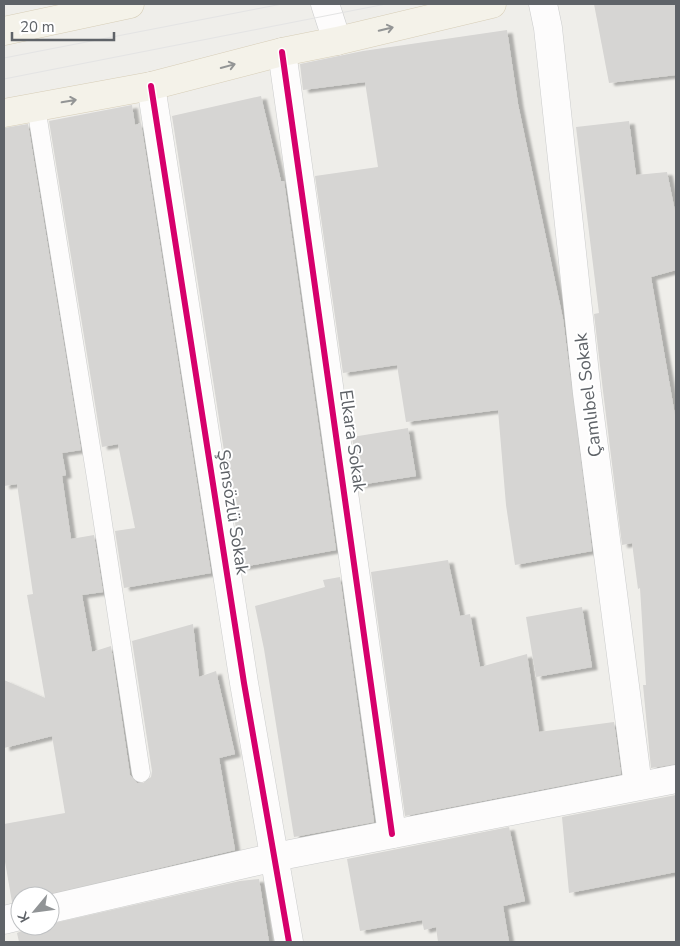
<svg xmlns="http://www.w3.org/2000/svg" width="680" height="946" font-family="'Nunito Sans',sans-serif">
<style>
.building{fill:#d6d5d3;filter:url(#shadow)}
.lines{fill:none;stroke-linecap:round;stroke-linejoin:round}
.service-casing{stroke:#cbcccc;stroke-width:19}
.minor-casing{stroke:#cbcccc;stroke-width:29}
.tertiary-casing{stroke:#cbcccc;stroke-width:29}
.primary-casing{stroke:#d7ceb8;stroke-width:29}
.service{stroke:#fdfcfc;stroke-width:18}
.minor{stroke:#fdfcfc;stroke-width:28}
.tertiary{stroke:#fdfcfc;stroke-width:28}
.primary{stroke:#f4f2e9;stroke-width:28}
.tram{stroke:#e4e4e4;stroke-width:1}
.cycleway-casing{stroke:#fff;stroke-width:9}
.cycleway{stroke:#d6006c;stroke-width:6}
.oneway{stroke:#939595}
.labels{text-anchor:middle;dominant-baseline:central;stroke-width:4;stroke-linejoin:round;paint-order:stroke}
.street-label{font-size:18px;fill:#5f6368;stroke:#fff}
</style>
<defs>
<filter id="shadow"><feDropShadow dx="5.5" dy="3" stdDeviation="1" flood-color="#0004"/></filter>
</defs>
<rect width="100%" height="100%" fill="#efeeea"/>
<!-- building -->
<g class="building">
<path d="M594 4H676V75L609 83Z"/>
<path d="M507 30 518 104 563 319 592 551 515 565 506 505 498 410 406 422 397 365 343 373 315 176 378 167 365 82 303 90 300 64 363 51Z"/>
<path d="M261 96 281 181H284L336 550 242 567 172 116Z"/>
<path d="M132 105 135 125 141 123 211 573 124 588 115 531 135 528 118 444 102 447 49 121Z"/>
<path d="M629 121 636 175 667 172 676 216V270L651 277 676 421V764L651 768 643 685H646L640 588 638 589 632 543 622 545 603 391 594 314 599 313 576 127Z"/>
<path d="M28 124 81 450 62 453 66 475 62 476 71 539 94 535 103 592 82 595 92 652 111 646 130 775 137 783H143L151 777 152 771 132 641 193 624 199 677 216 671 235 754 219 758 235 850 42 896H20V901L12 902 4 856V824L65 813 52 736 4 748V680L45 698 27 595 33 594 17 484 4 486V128Z"/>
<path d="M408 428 416 476 359 485 352 437Z"/>
<path d="M448 560 460 616 470 614 480 667 527 654 539 732 614 722 621 774 405 816 371 572Z"/>
<path d="M340 577 374 822 294 837 264 649 255 606 325 587 323 580Z"/>
<path d="M582 607 592 667 536 677 526 617Z"/>
<path d="M676 795V872L569 893 562 817Z"/>
<path d="M509 827 525 901 503 906 509 942H438L436 927 424 930 422 920 360 931 347 859Z"/>
<path d="M259 879 269 942H19L17 933 32 926H50V924L240 881Z"/>
</g>
<g class="lines">
<!-- service casing -->
<g class="service-casing">
<path id="service" d="M36 107 96 478 141 773"/>
</g>
<!-- minor casing -->
<g class="minor-casing">
<g id="minor">
<path d="M543 4 548 28 587 393 638 786"/>
<path d="M282 52 392 834"/>
<path d="M151 86 244 683 289 942"/>
<path d="M50 909 275 857 676 779"/>
<path d="M4 920 20 916"/>
</g>
</g>
<!-- tertiary casing -->
<g class="tertiary-casing">
<path id="tertiary" d="M325 4 337 41"/>
</g>
<!-- primary casing -->
<g class="primary-casing">
<g id="primary">
<path d="M4 31 130 4"/>
<path d="M4 113 151 86 282 52 337 41 492 4"/>
</g>
</g>
<!-- service -->
<use href="#service" class="service"/>
<!-- minor -->
<use href="#minor" class="minor"/>
<!-- tertiary -->
<use href="#tertiary" class="tertiary"/>
<!-- primary -->
<use href="#primary" class="primary"/>
<!-- tram -->
<g class="tram">
<path d="M4 58 282 4"/>
<path d="M4 79 386 4"/>
</g>
<!-- cycleway casing -->
<g class="cycleway-casing">
<g id="cycleway">
<path d="M282 52 392 834"/>
<path d="M151 86 244 683 289 942"/>
</g>
</g>
<!-- cycleway -->
<use href="#cycleway" class="cycleway"/>
</g>
<!-- one-way arrows -->
<defs><path id="oneway-shaft" d="M-6 0H5M1.5-3L5.5 0L1.5 3" fill="none" stroke-width="1.6" stroke-linecap="round" stroke-linejoin="round" transform="scale(1.25)"/></defs>
<g class="oneway">
<use href="#oneway-shaft" transform="translate(386 29) rotate(-14)"/>
<use href="#oneway-shaft" transform="translate(228 66) rotate(-15)"/>
<use href="#oneway-shaft" transform="translate(69 101) rotate(-10)"/>
</g>
<g class="labels">
<!-- street labels -->
<g class="street-label">
<text transform="translate(588 395) rotate(-97)">Çamlıbel Sokak</text>
<text transform="translate(353 441) rotate(82)">Elkara Sokak</text>
<text transform="translate(233 512) rotate(81)">Şensözlü Sokak</text>
</g>
</g>
<!-- border -->
<rect width="680" height="946" fill="none" stroke="#5f6368" stroke-width="10"/>
<!-- north arrow -->
<g transform="translate(35 911) rotate(241)"><circle r="24" fill="#ffffff" stroke="#bfc1c3"/>
<path d="M0-4L9 19L0 12L-9 19Z" fill="#919496"/>
<text y="-8" font-size="14" font-weight="bold" text-anchor="middle" fill="#5f6368">K</text>
</g>
<!-- scale -->
<path d="M12 32v8h102v-8" fill="none" stroke="#5f6368" stroke-width="2.5"/>
<text x="20" y="32" font-size="15" fill="#5f6368" stroke="#ffffff" stroke-width="4" paint-order="stroke">20 m</text>
</svg>
